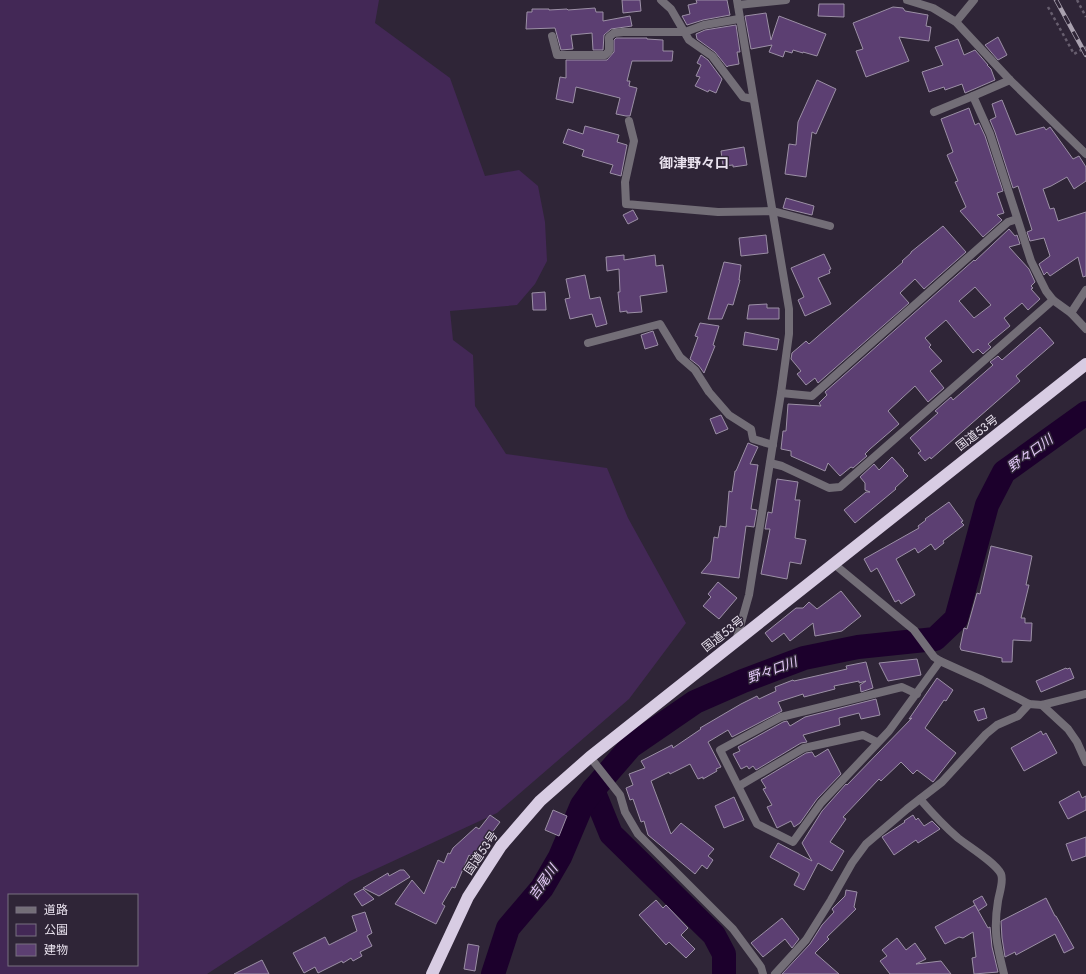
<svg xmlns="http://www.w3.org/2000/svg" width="1086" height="974" font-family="Jost,'Noto Sans JP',sans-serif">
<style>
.green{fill:#432856;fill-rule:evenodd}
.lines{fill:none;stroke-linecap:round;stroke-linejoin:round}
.river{stroke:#1c002c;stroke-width:24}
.building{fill:#5c3f72;stroke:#9c90a6;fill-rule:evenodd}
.path{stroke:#675e6e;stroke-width:2.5;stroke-dasharray:3 3;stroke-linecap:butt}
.street{stroke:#736e77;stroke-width:8}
.highway{stroke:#d8cce3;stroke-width:12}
.rail-casing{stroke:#a9a1af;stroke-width:4.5}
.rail{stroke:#2f2537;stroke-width:3;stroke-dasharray:9;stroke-linecap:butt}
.labels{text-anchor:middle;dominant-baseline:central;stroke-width:3;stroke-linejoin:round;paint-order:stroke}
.street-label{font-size:12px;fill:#e9e2ee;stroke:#2f2537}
.water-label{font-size:13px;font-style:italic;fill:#e5cafa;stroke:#2f2537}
.quarter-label{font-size:14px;font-weight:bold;fill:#e9e2ee;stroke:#2f2537}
</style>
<rect width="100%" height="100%" fill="#2f2537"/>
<!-- green -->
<path class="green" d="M0 0H379L375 23 450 78 485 176 519 170 538 186 545 222 547 261 535 284 517 305 450 311 453 340 473 355 475 406 506 454 607 468 628 518 686 623 629 699 497 813 350 881 207 974H0ZM9 895H137V965H9Z"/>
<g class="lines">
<!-- river -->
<g class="river">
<path d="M593 790 611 834 714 935 724 954V974"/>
<path d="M493 974 508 928 542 888 560 857 582 805 593 790 631 746 695 702 743 681 804 658 858 647 935 639 956 619 987 505 1004 472 1086 413"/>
</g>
</g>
<!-- building -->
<g class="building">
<path d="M622 0H640L641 11 623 13Z"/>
<path d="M696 0H727L730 15 703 20 687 25 682 16 690 14 688 5 697 3Z"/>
<path d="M819 4H844V17L818 16Z"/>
<path d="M893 7 903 8 905 11 928 15 926 26 931 27 929 41 899 37 909 61 866 77 856 51 863 49 853 23Z"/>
<path d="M595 8 596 12H603V21L630 16 632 26 611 29 604 35 603 50H593L592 33 571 35 573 49 561 50 555 28 526 29 527 12H532V9H549V10L567 9 568 10Z"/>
<path d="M766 13 771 40 779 16 826 34 817 56 803 52V53L793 50 792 53 785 51 783 57 769 52 772 45 751 49 745 16Z"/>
<path d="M736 25 740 52H737L739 64 728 66 727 67 715 52 697 39 696 34 705 30Z"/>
<path d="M998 37 1007 55 998 60 985 45Z"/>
<path d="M616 38H647V39L663 40V51H673L672 61H632L627 81H630L629 86 637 88 630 116H626L616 114 620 98 576 87 573 103 556 99 560 77 566 78V60H607L614 52V40Z"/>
<path d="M958 39 964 55 975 50 988 65H987L991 69 995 80 965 93 962 84 945 90 944 87 929 92 922 72 943 65 935 47Z"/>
<path d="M701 55 708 60 722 79 716 93 709 90 708 92 695 86 700 77 696 76 701 65 697 63Z"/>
<path d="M817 80 836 89 816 134 812 132 806 177 785 174 789 144 796 145 798 122Z"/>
<path d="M1002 100 1016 135 1044 127 1046 130 1050 127 1073 159 1079 156 1086 167V181L1074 189 1067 177 1051 186 1043 189 1050 209 1054 208 1058 221 1086 212V276L1083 277 1078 257 1050 276 1047 272 1044 275 1039 264 1050 256 1044 238 1030 241 1027 232 1032 230 1018 186 1013 188 995 132 990 120 996 117 992 104Z"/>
<path d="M969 108 975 125 979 123 985 136 1003 191 997 193 1004 213 997 215 1002 220 983 237 960 211 966 207 955 182 958 181 947 155 953 152 941 119Z"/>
<path d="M585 126 619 135 617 142 627 145 621 176 610 173 613 165 582 156 584 150 563 143 568 129 583 134Z"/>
<path d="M744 147 747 165 733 167V165L723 166 721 151Z"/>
<path d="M786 198 814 206 812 215 783 208Z"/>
<path d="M633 210 638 219 628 224 623 215Z"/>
<path d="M943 226 966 252 924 289 915 279 900 293 909 303 818 383 815 378 806 385 797 374 801 371 791 359 792 353 806 341 809 344 903 262 902 261 911 253V252Z"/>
<path d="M1009 229 1015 236 1017 235 1020 244 1009 247 1029 269 1035 282 1031 286 1033 288 1031 289 1040 299 1028 310 1022 303 1004 318 1010 326 988 344 991 347 983 354 978 349 973 353 946 320 925 338 931 345 929 347 942 361 930 371 944 388 928 402 915 386 888 411 899 424 870 449 865 454 867 456 853 468 851 467 840 476 828 463 825 471 791 456V451L781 449 783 431H786L788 404 821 406 819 403 827 395 825 392 974 260 975 261ZM975 287 991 305 974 318 959 301Z"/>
<path d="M766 235 768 253 741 256 739 238Z"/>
<path d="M824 254 831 269 829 270 830 273 818 278 831 304 805 316 798 300 804 297 791 268Z"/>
<path d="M624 255V260L655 255 656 266 663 265 667 292 640 296 642 312 627 313V311L620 312 618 292H620L619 269 607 271 606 257Z"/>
<path d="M724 262 741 265 739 280H740L733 305 728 304 722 319H708Z"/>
<path d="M585 275 590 299 600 297 607 324 596 327 592 314 570 319 565 299 570 298 566 279Z"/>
<path d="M545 292 546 310H533L532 293Z"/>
<path d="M767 304V308H779V319H747L749 305Z"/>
<path d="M700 323 719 326 713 345 715 346 704 373 699 366 690 359 698 337 695 336Z"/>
<path d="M1040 327 1054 343 1016 376 1020 381 931 459 930 457 925 461 918 453 921 451 910 438 938 413 935 411 951 397 953 400 993 365 990 362 998 356 1002 360Z"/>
<path d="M653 331 658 345 645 349 641 335Z"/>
<path d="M745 332 779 339 777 350 743 345Z"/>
<path d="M721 415 728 429 716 434 710 419Z"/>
<path d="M748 443 758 447 750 464 758 465 751 509 757 510 754 527 746 526 739 578 701 573 711 561 714 537 718 538 720 526 726 527 729 491 732 492 735 471H736Z"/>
<path d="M892 457 904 470 903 471 908 476 895 488 896 489 855 523 844 510 866 492H870L865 490V483L860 477 874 464 879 470Z"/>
<path d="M777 479 798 482 795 500H800L795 538 806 540 801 564 790 562 787 579 761 574 770 529H765L768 512 772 513Z"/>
<path d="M949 502 963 521 961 522 964 525 943 541 944 543 935 550 931 544 918 553 915 548 896 559 915 595 901 604 899 600 895 602 877 568 871 572 864 559 919 528 918 526 926 520 925 519Z"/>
<path d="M991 546 1032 556 1026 585H1029L1021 618H1025V623H1032L1031 641 1013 640 1012 662H1002V658L961 650 960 647 964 628 967 629 977 593 980 594Z"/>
<path d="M718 582 737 598 719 619 703 606 711 597 708 594Z"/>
<path d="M841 591 861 616 842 631 815 636 813 623 790 641 784 633 772 642 765 633 796 608H803L809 602 817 609Z"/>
<path d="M917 659 921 675 888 681 879 663Z"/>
<path d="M866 662 873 688 861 692 860 685 866 681 859 683V681L834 686 835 689 804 697 803 694 778 702 782 711 732 737 728 730 708 742 721 767 716 769 717 771 703 779V777L698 779 690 764 670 774 669 772 651 781 671 834 681 823 714 849 708 856 713 860 707 869 702 865 695 874 648 835 644 821 641 822 633 799 630 800 626 788 633 785 629 774 645 768 641 761 672 745 673 748 701 729 700 728 741 704 757 696 759 699 776 691 775 687 793 680 794 681 847 669 846 666Z"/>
<path d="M1066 668 1067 669 1070 668 1074 678 1041 692 1036 681Z"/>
<path d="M937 678 953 690 946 701 944 700 925 728 956 753 933 782 917 770 913 774 901 762 881 781 879 779 843 817 846 819 830 842 844 851 832 871 818 863 804 890 794 885 799 875V873L770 857 778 843 812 861 802 843 822 811 846 784 847 785 912 718 909 719Z"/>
<path d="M876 699 880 715 861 719 859 713 839 718 840 725 803 735 807 742 801 743 756 770 753 766 749 769 747 766 741 769 733 754 740 751 738 747 783 722 787 721 790 726 805 717Z"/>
<path d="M984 708 987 718 978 721 974 711Z"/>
<path d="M1041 731 1043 735 1046 733 1057 753 1024 771 1011 748Z"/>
<path d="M828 749 841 774 817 799 800 823 794 827 791 821 777 828 767 807 772 805 763 789 766 788 761 780 806 753 812 752 815 757Z"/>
<path d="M1079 791 1082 798 1086 796V810L1068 819 1059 802Z"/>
<path d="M734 797 744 820 724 828 715 806Z"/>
<path d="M553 810 567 816 559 836 545 830Z"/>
<path d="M490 815 500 822 491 834 490 833 473 858 469 855 455 888 452 887 442 904 445 906 436 924 395 904 412 880 424 894 438 860 444 863 448 853 450 854 453 848 476 827 479 829Z"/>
<path d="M913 815 916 820 918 818 924 826 932 821 940 829 918 843 916 840 894 855 882 837 905 822 904 821Z"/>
<path d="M1086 837V856L1072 861 1066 844Z"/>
<path d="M400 870H404L410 877 379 896 363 888 388 873 389 876Z"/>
<path d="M363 889 374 899 362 906 354 894Z"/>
<path d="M846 890 857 892 854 907 856 909 827 937 829 939 815 953 839 974H782L810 944 822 925 834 912 832 909 845 896Z"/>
<path d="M982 896 987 905 978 911 973 901Z"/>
<path d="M1046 898 1055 916H1056L1074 948 1064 953 1055 934 1016 955 1015 952 1005 957 1002 938 1001 921Z"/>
<path d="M656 900 663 908 666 905 688 928 681 935 695 949 686 958 669 942 666 945 639 915Z"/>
<path d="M975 905 988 928 990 927 992 947 998 972 974 974 972 958 976 957 973 932 963 938 959 937 945 944 935 927Z"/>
<path d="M365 912 372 933 367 936 372 946 360 952 362 956 353 961 351 958 343 963 342 961 318 973 315 967 304 973 293 953 325 937 329 945 357 931 352 916Z"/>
<path d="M782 918 799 939 792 948 785 939 763 957 751 943Z"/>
<path d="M897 938 906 950 915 943 926 959 916 964 941 961 951 974H890L880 961 887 956 882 950Z"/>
<path d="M468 944 479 946 475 971 464 969Z"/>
<path d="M262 960 269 974H234Z"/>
</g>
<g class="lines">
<!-- path -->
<g class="path">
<path d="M1077 0 1086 17"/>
<path d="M1048 7 1074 54 1086 47"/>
</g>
<!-- street -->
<g class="street">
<path d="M661 0 671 9 689 40 712 56 743 97 753 99"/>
<path d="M907 0 933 8 956 22 1010 80 1086 154"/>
<path d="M738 5 786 0"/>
<path d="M956 22 974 0"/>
<path d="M552 36 557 55H605L609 51V37L614 33 623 32H685L704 25 739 19"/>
<path d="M1010 80 973 96 990 134 1031 261 1046 291 1053 300 1071 313"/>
<path d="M934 112 973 96"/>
<path d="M629 121 634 141 625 182 626 204 718 212 773 211 830 226"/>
<path d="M1086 290 1071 313 1086 329"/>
<path d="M588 343 660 324 680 357 695 370 709 392 729 415 751 429 753 439 773 445"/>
<path d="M781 393 812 396 1008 222 1017 219"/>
<path d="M770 463 782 466 829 488 840 487 1053 300"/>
<path d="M834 564 914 630 934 657 940 661 982 680 1029 704 1042 705 1086 694"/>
<path d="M736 641 749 595 781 393 789 334V309L737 0"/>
<path d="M917 694 902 687 781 717 720 750 757 824 793 842 821 803 889 731 940 661"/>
<path d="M1042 705 1068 729 1077 742 1086 762"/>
<path d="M590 757 620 795 625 812 638 834 733 929 761 967 763 974"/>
<path d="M739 786 804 748 863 735 877 742"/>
<path d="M920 799C932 813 944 826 958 838 968 846 996 863 1001 874 1004 881 999 894 998 901 993 931 997 946 1004 974"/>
<path d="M775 974 806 940 831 900 852 863 866 844 907 809 942 782 986 734 997 725 1018 716 1029 704"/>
</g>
<!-- highway -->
<path class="highway" d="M432 974 468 897 501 846 540 801 590 757 1086 364"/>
<!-- rail casing -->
<g class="rail-casing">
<path id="rail" d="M1056 0 1086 55"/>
</g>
<!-- rail -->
<use href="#rail" class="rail"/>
</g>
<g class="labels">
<!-- street labels -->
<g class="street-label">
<text transform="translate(977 433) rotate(-38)">国道53号</text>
<text transform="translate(723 634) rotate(-38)">国道53号</text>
<text transform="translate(481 853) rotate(-56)">国道53号</text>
</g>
<!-- water labels -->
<g class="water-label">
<text transform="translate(1030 453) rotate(-36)">野々口川</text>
<text transform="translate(772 670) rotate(-20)">野々口川</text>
<text transform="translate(543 882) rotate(-55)">吉尾川</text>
</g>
<!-- quarter labels -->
<g class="quarter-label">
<text x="694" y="163">御津野々口</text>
</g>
</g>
<!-- legend -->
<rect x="8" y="894" width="130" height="72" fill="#2f2537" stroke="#797180"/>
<rect x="16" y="907" width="20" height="6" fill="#736e77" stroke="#797180"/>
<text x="44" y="914" font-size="12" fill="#e9e2ee">道路</text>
<rect x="16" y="924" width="20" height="12" fill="#432856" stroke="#797180"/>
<text x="44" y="934" font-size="12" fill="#e9e2ee">公園</text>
<rect x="16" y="944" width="20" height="12" fill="#5c3f72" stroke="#797180"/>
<text x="44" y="954" font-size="12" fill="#e9e2ee">建物</text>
</svg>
